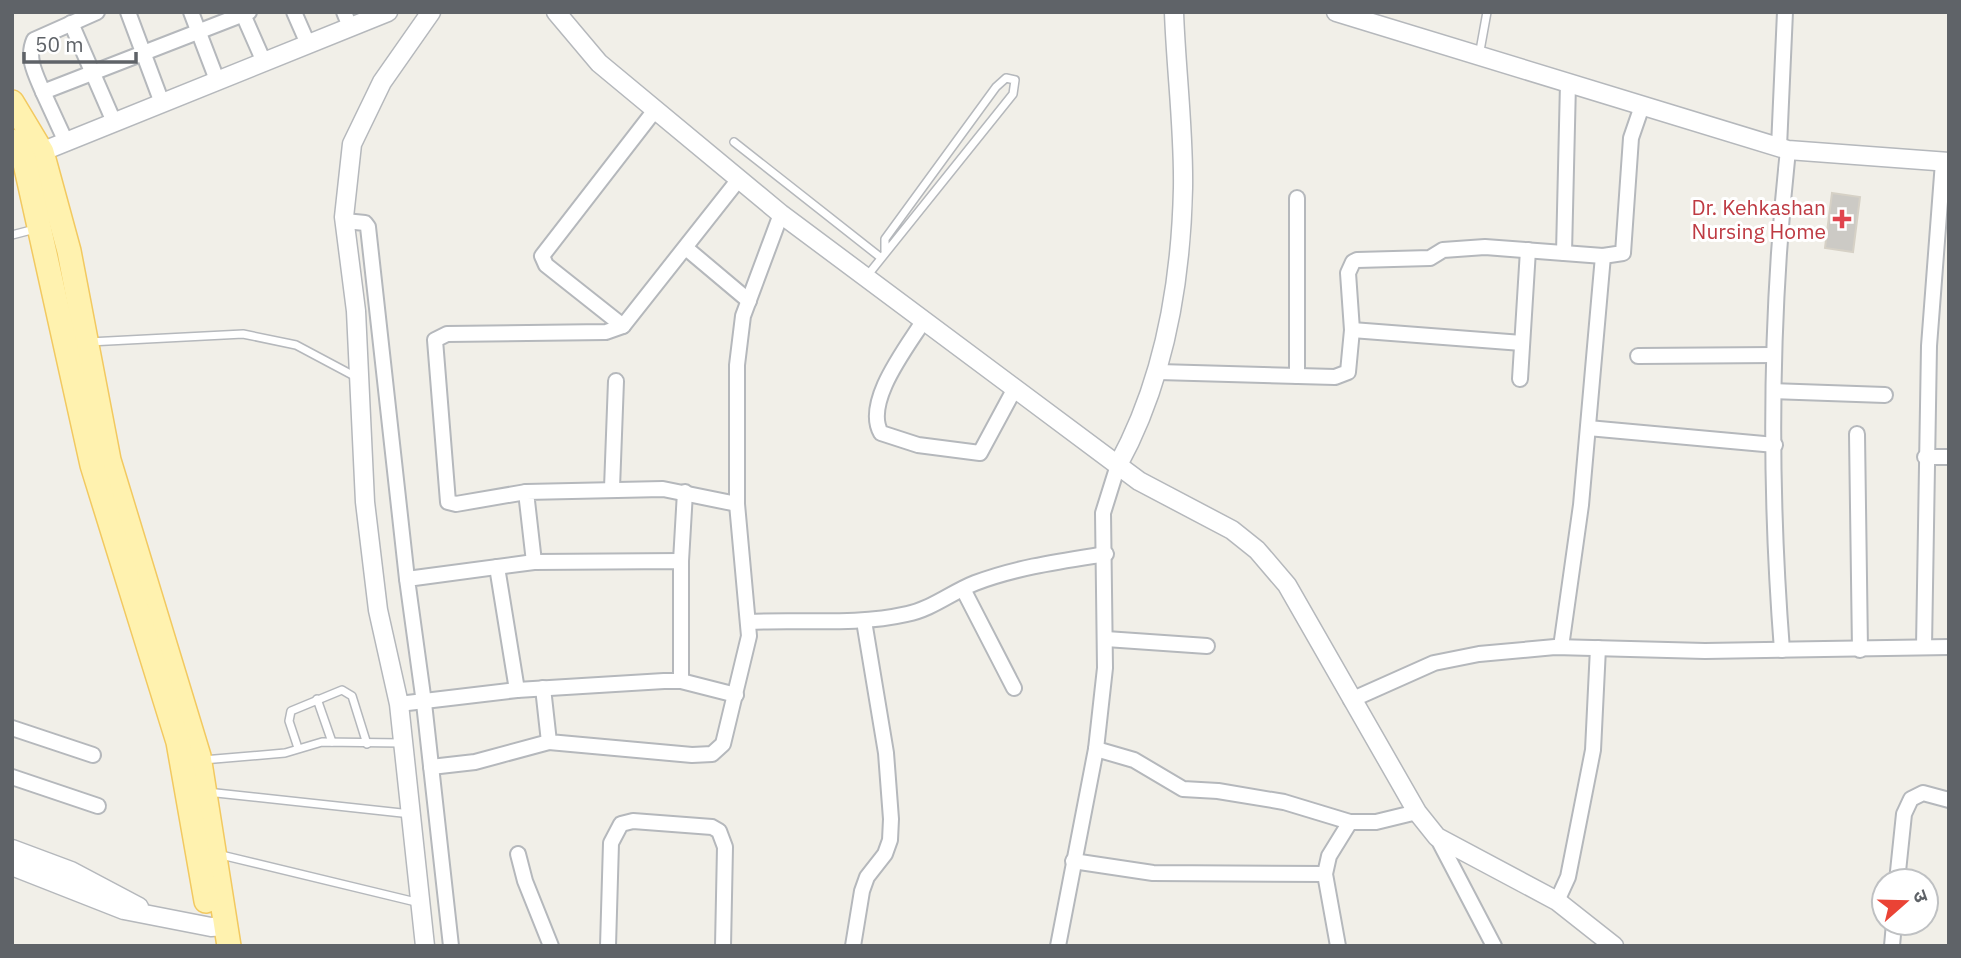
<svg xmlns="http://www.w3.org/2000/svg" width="1961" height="958" font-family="'IBM Plex Sans','Noto Sans Devanagari',sans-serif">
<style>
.building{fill:#cccac5;stroke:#d6d1c6;stroke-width:2}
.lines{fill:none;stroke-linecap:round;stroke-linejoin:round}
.service-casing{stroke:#b5b8bc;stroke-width:10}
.minor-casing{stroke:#b5b8bc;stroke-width:18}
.tertiary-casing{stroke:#b5b8bc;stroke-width:21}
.primary-casing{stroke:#f2c960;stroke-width:26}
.service{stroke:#fff;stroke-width:7}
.minor{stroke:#fff;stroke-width:14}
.tertiary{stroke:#fff;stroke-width:18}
.primary{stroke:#fff2af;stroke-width:23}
.health-dot{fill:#e0444e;stroke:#fff;stroke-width:2.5}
.labels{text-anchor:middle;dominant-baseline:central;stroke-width:6;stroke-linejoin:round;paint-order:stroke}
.health-label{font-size:21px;fill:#be3a42;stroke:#fff;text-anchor:end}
</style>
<rect width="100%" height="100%" fill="#f1efe8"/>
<!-- building -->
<path class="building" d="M1832 193 1860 197 1853 252 1825 248Z"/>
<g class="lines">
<!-- service casing -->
<g class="service-casing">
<g id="service">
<path d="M1479 56 1487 12"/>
<path d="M734 142 880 257"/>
<path d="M12 235 35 229"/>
<path d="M867 276 1013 94 1015 80 1006 78 996 87 885 239V251"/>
<path d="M89 342 243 334 296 345 358 378"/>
<path d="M317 699 332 742"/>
<path d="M298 748 289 721 291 711 342 690 352 696 367 744"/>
<path d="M203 760 285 753 322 742 402 743"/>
<path d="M207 792 411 814"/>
<path d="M217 854 420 903"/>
</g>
</g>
<!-- minor casing -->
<g class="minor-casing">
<g id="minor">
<path d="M97 12 34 40C26 58 36 75 43 92L249 12"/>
<path d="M128 12 162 103"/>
<path d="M191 12 217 80"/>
<path d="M242 12 264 62"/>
<path d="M294 12 308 44"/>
<path d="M344 12 350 27"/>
<path d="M71 23 114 122"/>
<path d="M43 92 66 142"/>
<path d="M1779 147 1785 12"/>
<path d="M1297 198V376"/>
<path d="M345 221 365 223 368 227 407 579"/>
<path d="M686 248 749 301"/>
<path d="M1564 253 1568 83"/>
<path d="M924 320C908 346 863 402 881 433L918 445 980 453 1015 388"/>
<path d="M623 326 546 265 542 256 655 110"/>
<path d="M1352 330 1522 343"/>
<path d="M1638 356 1774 355"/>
<path d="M1159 372 1335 377 1348 372 1352 330 1348 273 1353 262 1357 260 1430 258 1443 250 1485 247 1603 256 1623 253 1631 138 1642 106"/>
<path d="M1520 379 1528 250"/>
<path d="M1774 391 1885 395"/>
<path d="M1588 428 1775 445"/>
<path d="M1857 434 1860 650"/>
<path d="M1925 457H1949"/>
<path d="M612 488 616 381"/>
<path d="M526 492 456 504 448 502 435 340 447 334 606 332 623 326 739 179"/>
<path d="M681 561 685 492"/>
<path d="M534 562 526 492 663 489 737 504"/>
<path d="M497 567 517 690"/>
<path d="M963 589 1014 688"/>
<path d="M748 622C801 619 854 626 907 614 932 609 952 592 975 583 1017 567 1062 561 1106 554"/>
<path d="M1106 639 1207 646"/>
<path d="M1561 647 1581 505 1603 256"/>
<path d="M1924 647 1929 346 1943 162"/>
<path d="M1782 650C1769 484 1770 316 1788 150"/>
<path d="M543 688 549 742 692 755 712 754 723 744 749 636 737 504V365L743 316 781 214"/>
<path d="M1351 700 1434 663 1479 654 1555 647 1705 651 1949 647"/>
<path d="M399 704 517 690 664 681H681L736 695"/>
<path d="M12 728 93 755"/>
<path d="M1096 749 1134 760 1183 789 1218 791 1284 802 1350 822H1376L1417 812"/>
<path d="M431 767 475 762 549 742"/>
<path d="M12 777 98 806"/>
<path d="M1437 837 1494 946"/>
<path d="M518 854 525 881 551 946"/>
<path d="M1073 861 1153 873 1325 874"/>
<path d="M1897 881 1904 814 1911 799 1923 793 1949 800"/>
<path d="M1557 901 1568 877 1593 750 1598 648"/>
<path d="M451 946 424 703 407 579 534 562 681 561V681"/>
<path d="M608 946 611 843 621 824 633 821 712 827 719 831 725 847 723 946"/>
<path d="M853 946 862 891 867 877 885 854 890 840 891 819 886 753 864 621"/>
<path d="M1058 946 1096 749 1105 668 1103 513 1118 465"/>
<path d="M1338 946 1325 874 1329 856 1350 822"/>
<path d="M1892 946 1894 923"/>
</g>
</g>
<!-- tertiary casing -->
<g class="tertiary-casing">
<g id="tertiary">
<path d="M556 12 599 63 781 214 1139 481 1232 530 1257 550 1287 585 1417 812 1437 837 1557 901 1614 946"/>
<path d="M1336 12 1788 150 1949 162"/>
<path d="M31 156 388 12"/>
<path d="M1118 465C1164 381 1181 283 1183 188 1184 130 1176 70 1174 12"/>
<path d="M12 849 71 871 139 907"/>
<path d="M12 866 124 910 211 927 225 926"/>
<path d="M425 946 399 704 378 610 365 502 356 311 344 217 352 144 382 82 431 12"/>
</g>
</g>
<!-- primary casing -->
<g class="primary-casing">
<g id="primary">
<path d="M12 102 42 152 69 251 109 460 199 756 229 946"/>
<path d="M12 141 24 159 92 465 178 742 206 901"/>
</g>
</g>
<!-- service -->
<use href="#service" class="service"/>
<!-- minor -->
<use href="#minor" class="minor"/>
<!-- tertiary -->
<use href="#tertiary" class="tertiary"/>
<!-- primary -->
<use href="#primary" class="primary"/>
</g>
<!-- markers -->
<path class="health-dot" d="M1838.5 208.5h7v7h7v7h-7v7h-7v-7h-7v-7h7z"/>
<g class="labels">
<!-- health labels -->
<g class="health-label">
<text x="1826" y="207">Dr. Kehkashan<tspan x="1826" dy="24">Nursing Home</tspan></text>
</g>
</g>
<!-- border -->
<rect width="1961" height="958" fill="none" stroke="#5f6368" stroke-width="28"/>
<!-- north arrow -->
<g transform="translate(1905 902) rotate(70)"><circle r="33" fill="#ffffff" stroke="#bfc1c3" stroke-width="2"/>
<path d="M0-5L12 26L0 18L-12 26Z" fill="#ea4335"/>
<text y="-10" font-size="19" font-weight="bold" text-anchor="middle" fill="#5f6368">उ</text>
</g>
<!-- scale -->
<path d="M24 52v10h112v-10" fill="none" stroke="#5f6368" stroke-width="3.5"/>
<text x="35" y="52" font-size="21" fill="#5f6368" stroke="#ffffff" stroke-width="5" paint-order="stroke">50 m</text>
</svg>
